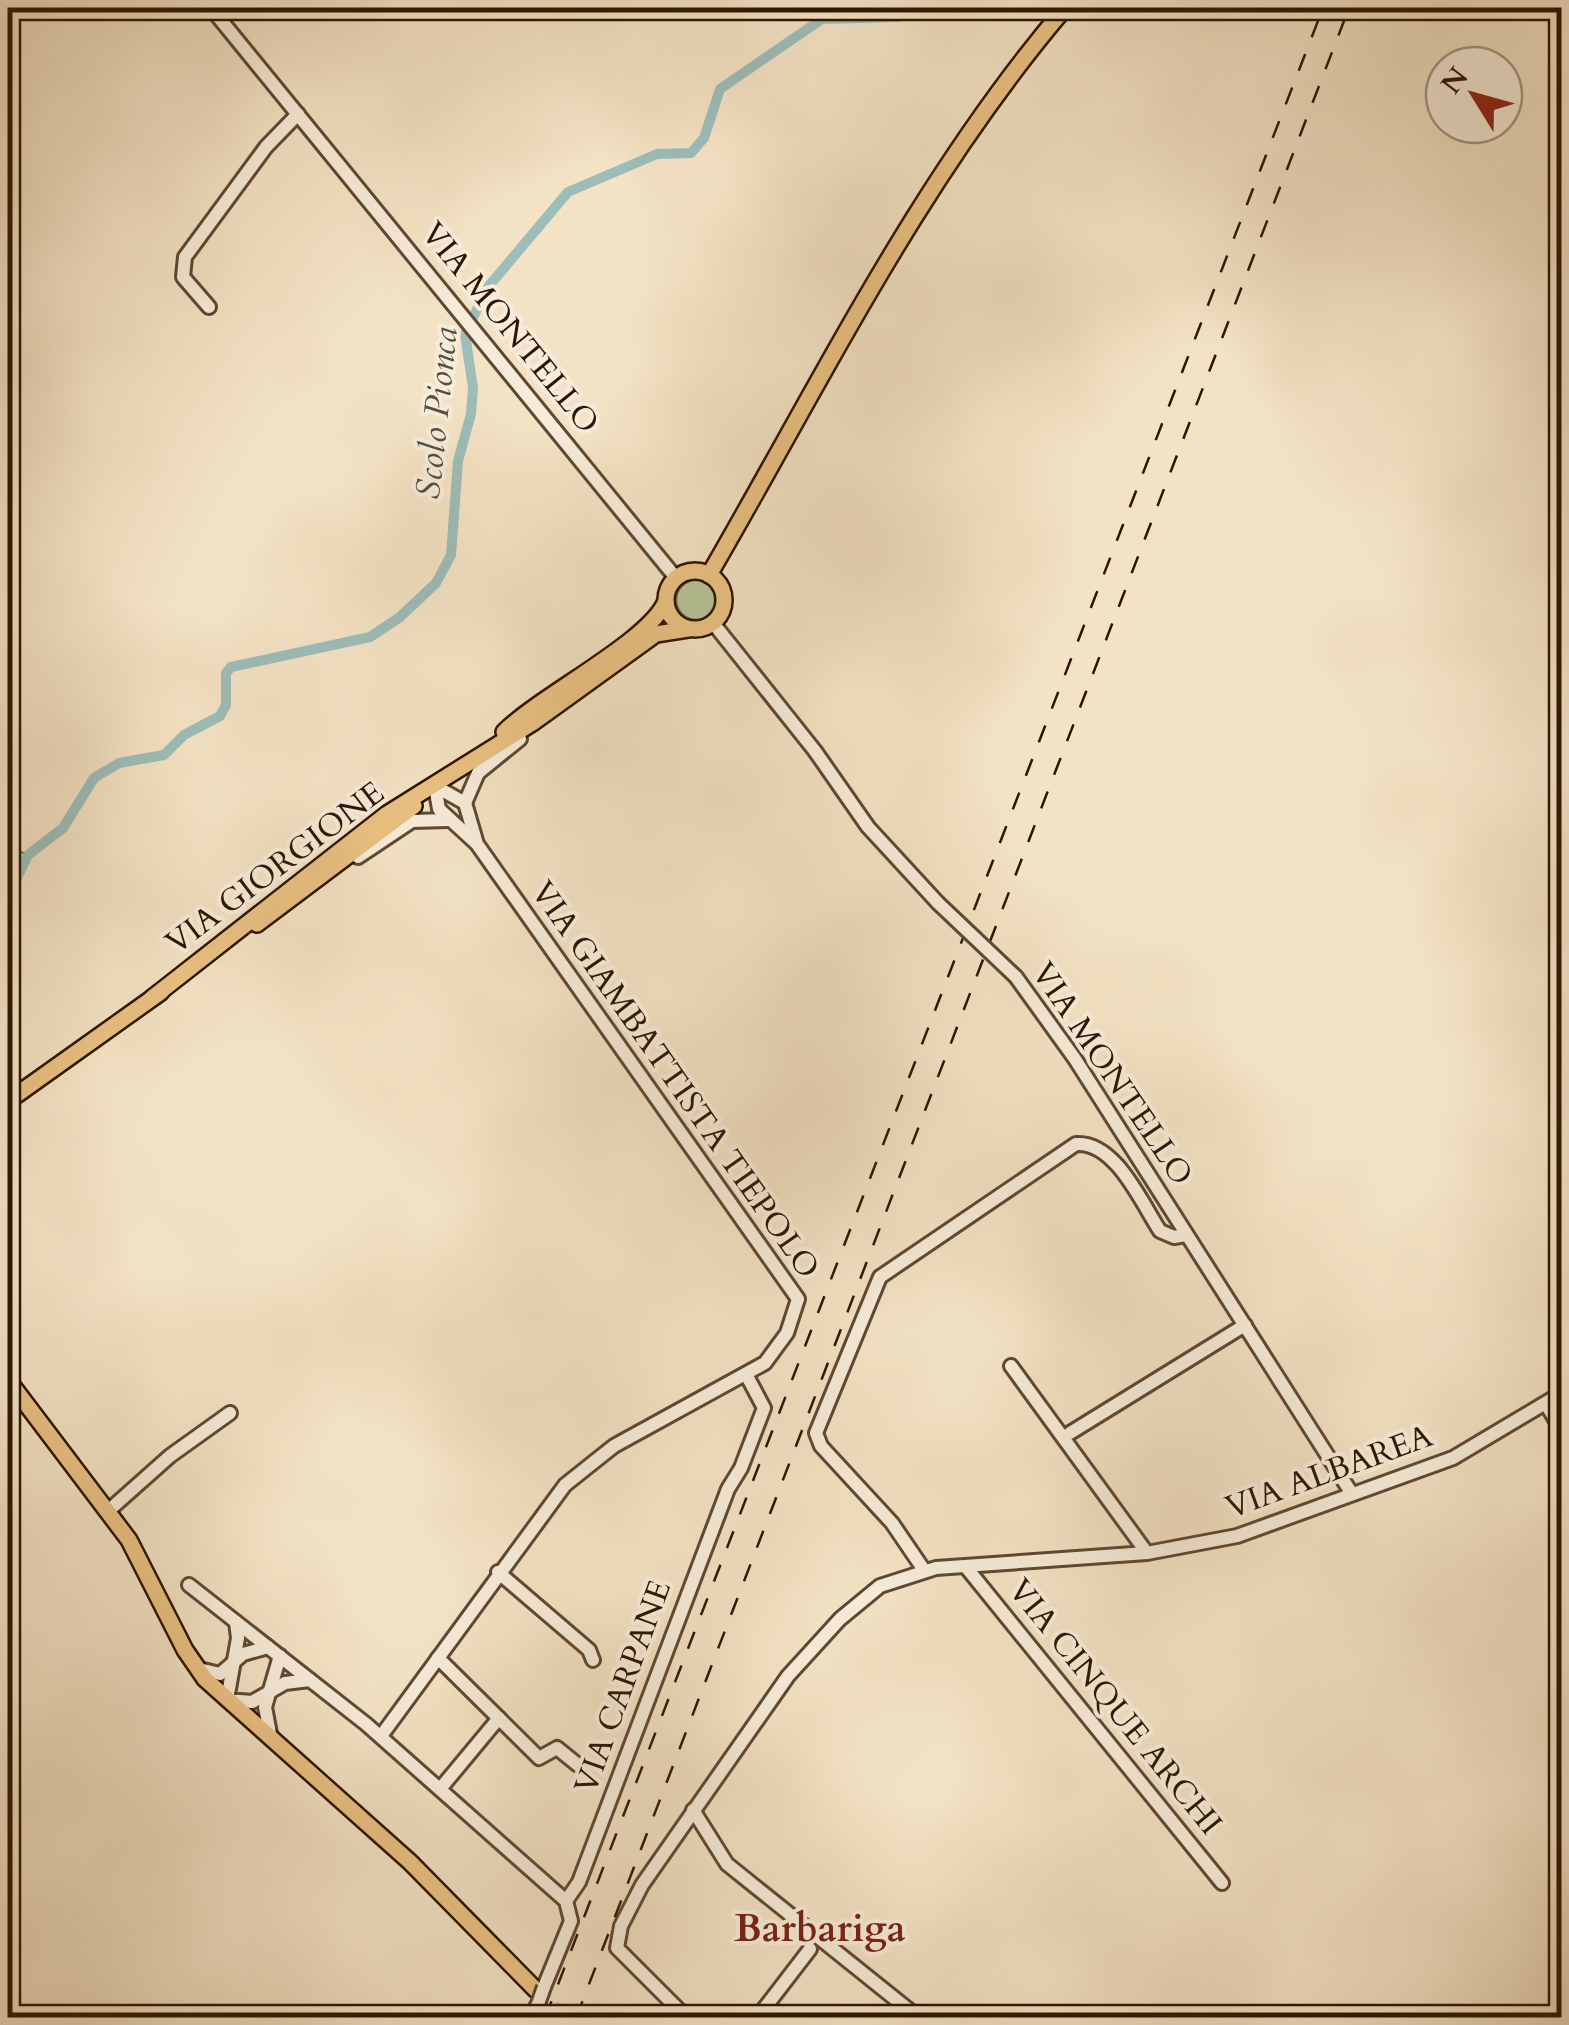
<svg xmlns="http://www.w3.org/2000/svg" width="1569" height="2025" font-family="Cardo,serif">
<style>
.green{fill:#b7c497;stroke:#726c4c;stroke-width:2.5}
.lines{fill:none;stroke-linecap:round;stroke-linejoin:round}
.stream{stroke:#6f7a6f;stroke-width:2.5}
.canal{stroke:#9cbdb9;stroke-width:10}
.major-tunnel{stroke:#d5c3a7;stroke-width:15;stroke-dasharray:15 8;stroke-linecap:butt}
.minor-casing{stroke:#5e4832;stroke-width:18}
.major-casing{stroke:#2c1501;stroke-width:20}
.minor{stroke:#f7ecd9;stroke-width:12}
.major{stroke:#eac182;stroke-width:15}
.rail{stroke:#2c1501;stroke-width:2.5;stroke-dasharray:18 18;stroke-linecap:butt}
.minor-bridge-casing{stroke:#5e4832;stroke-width:18;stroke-linecap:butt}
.minor-bridge{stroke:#f7ecd9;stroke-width:12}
.labels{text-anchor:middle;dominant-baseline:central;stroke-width:8;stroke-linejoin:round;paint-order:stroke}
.street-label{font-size:32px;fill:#2c1501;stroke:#f7ecd9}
.water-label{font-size:35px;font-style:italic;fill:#535041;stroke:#f7ecd9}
.quarter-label{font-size:38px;font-weight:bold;fill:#7a1f14;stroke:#f7ecd9}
</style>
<rect width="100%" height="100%" fill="#f3e2c4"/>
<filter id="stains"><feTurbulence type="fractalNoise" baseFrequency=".002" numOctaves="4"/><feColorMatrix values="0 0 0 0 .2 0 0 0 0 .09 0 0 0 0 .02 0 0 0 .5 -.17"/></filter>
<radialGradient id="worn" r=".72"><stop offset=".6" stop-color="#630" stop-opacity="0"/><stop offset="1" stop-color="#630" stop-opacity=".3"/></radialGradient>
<!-- green -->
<circle class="green" cx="696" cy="600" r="20"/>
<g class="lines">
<!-- stream -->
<path class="stream" d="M8 847 28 855"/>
<!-- canal -->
<path class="canal" d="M8 896 28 855 63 828 94 778 119 763 164 755 184 735 220 716 226 705V673L231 667 370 637 400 617 436 583 451 555 458 461 471 414 473 388 465 334 488 287 568 192 657 154 691 153 704 138 720 89 822 19 899 17 920 8"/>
<!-- major-tunnel -->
<path class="major-tunnel" d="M536 1990 563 2018"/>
<!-- minor casing -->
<g class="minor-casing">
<g id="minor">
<path d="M211 8 676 578"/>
<path d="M209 307 183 277 185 257 266 147 298 114"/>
<path d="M713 623 815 751 868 827 938 903"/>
<path d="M465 803 478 773 520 739"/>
<path d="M358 857 412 821 448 820"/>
<path d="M1016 977 1075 1059 1352 1494"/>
<path d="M1011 1366 1147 1553"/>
<path d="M1546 1404 1562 1431"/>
<path d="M1070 1433 1245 1325"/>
<path d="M107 1512 170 1456 230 1413"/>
<path d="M966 1567 1222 1883"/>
<path d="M924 1570 892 1523 821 1446 816 1433 880 1277 1076 1144C1115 1141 1141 1202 1160 1231L1174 1237 1186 1235"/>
<path d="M498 1572 589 1650 593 1660"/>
<path d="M189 1585 366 1724 566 1901 571 1921 544 1987"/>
<path d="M236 1622 238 1638 227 1700 252 1702 285 1683 310 1680"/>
<path d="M438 1658 539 1758 557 1748 578 1765"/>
<path d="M199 1669 220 1674 243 1654 268 1647"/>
<path d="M381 1736 565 1485 614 1446 765 1363 787 1333 798 1299 477 844 439 809 435 786 465 803 477 844"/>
<path d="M271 1739 265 1707 280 1656"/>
<path d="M440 1789 499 1718"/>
<path d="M693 1810 727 1864 919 2018"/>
<path d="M566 1901 579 1882 728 1489 741 1468 764 1408 747 1376"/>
<path d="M530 2018 538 2004"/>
<path d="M687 2018 617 1948 621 1926 642 1885 788 1676 840 1619 880 1586 936 1568 1147 1553 1237 1536 1453 1458 1562 1393"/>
<path d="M757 2018 810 1949"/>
</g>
</g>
<!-- major casing -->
<g class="major-casing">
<g id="major">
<circle cx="695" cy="600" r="29"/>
<path d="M709 575C821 382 920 178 1065 8"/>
<path d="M504 732C541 695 650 641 666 601"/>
<path d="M257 924 414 806"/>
<path d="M152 998 387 814 534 722 656 634 688 629"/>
<path d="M8 1101 161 992"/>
<path d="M8 1380 129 1540 185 1650 205 1679 410 1862 536 1990"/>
</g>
</g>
<!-- minor -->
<use href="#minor" class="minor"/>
<!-- major -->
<use href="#major" class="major"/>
<!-- rail -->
<g class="rail">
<path d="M545 2018 1323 8"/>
<path d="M576 2018 1349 8"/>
</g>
<!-- minor-bridge casing -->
<g class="minor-bridge-casing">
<g id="minor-bridge">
<path d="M938 903 1016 977"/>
<path d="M538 2004 544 1987"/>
</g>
</g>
<!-- minor-bridge -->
<use href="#minor-bridge" class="minor-bridge"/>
</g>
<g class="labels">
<!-- street labels -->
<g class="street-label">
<text transform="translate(510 328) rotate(51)">VIA MONTELLO</text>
<text transform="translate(275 868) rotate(-37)">VIA GIORGIONE</text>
<text transform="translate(1112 1074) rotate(56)">VIA MONTELLO</text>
<text transform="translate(675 1080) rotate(55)">VIA GIAMBATTISTA TIEPOLO</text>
<text transform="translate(1329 1472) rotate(-20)">VIA ALBAREA</text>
<text transform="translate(623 1687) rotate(-70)">VIA CARPANE</text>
<text transform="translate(1115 1707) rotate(51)">VIA CINQUE ARCHI</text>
</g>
<!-- water labels -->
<g class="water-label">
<text transform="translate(437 413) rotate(-84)">Scolo Pionca</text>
</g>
<!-- quarter labels -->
<g class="quarter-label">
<text x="820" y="1929">Barbariga</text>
</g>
</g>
<!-- margin -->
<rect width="1569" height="2025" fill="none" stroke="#f3e2c4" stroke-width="40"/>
<rect x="10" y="10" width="1549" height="2005" fill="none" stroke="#2c1501" stroke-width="5"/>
<rect x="20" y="20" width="1529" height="1985" fill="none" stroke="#2c1501" stroke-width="2.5"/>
<!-- north arrow -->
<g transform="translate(1474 95) rotate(307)"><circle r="48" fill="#f7ecd9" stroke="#a69683" stroke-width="2.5"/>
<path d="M0-8L18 38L0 25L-18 38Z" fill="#8f2418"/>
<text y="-15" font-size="28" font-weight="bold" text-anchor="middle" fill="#2c1501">N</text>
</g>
<rect width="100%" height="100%" filter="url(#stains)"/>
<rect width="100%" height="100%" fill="url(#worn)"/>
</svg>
